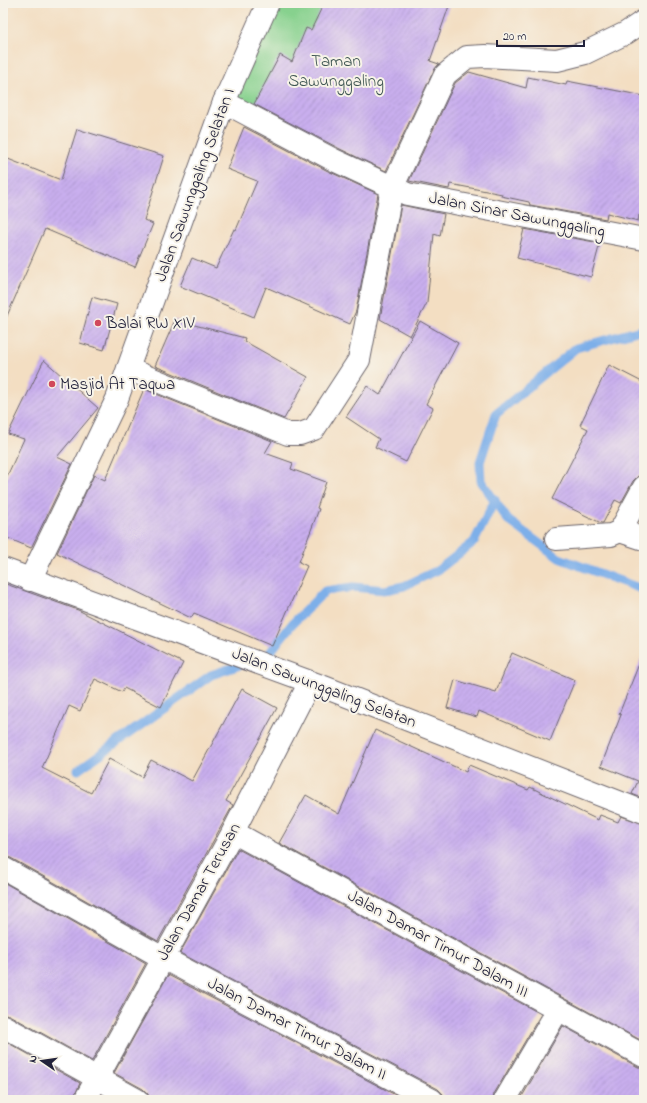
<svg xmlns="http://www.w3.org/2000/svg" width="647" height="1103" font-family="'Indie Flower',sans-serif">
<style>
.green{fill:#87d18e;stroke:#547a64}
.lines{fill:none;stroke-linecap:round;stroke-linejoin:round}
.stream{stroke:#7dafe9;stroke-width:9}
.building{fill:url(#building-hatch)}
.minor-casing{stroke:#6b646a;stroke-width:24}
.minor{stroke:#fff;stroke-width:22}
.poi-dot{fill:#d1495b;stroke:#f7f3e8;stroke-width:1.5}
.labels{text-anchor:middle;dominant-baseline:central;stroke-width:4;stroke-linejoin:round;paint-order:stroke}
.park-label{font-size:17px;fill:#405754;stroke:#f7f3e8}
.street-label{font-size:17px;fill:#22223b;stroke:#f7f3e8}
.poi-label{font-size:17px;fill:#22223b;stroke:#f7f3e8;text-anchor:start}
</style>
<defs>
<pattern id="building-hatch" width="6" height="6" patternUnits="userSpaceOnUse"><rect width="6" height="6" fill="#c9afee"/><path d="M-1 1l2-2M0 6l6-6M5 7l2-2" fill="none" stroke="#ac96cd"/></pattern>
</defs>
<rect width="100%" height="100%" fill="#f7f3e8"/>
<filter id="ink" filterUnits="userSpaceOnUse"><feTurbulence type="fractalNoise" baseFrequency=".025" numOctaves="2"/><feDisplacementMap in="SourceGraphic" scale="8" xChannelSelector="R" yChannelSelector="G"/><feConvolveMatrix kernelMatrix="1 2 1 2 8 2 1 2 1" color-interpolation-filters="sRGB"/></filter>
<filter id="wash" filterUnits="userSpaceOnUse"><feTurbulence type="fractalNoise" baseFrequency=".012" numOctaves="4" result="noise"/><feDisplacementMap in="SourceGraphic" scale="16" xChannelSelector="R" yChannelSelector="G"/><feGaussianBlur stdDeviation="0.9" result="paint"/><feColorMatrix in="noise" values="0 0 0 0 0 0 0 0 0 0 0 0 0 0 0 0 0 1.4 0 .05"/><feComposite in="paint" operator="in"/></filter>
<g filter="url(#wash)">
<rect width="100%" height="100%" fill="#f3dec2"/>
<!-- green -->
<path class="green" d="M278 3H422L384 168 234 100Z"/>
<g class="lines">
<!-- stream -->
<g class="stream">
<path d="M644 329 576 348 542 376 496 414 480 462 481 481 508 520 559 558 644 590"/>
<path d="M258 658 268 655 292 624 325 591 353 587 385 590 404 586 438 570 474 542 495 500"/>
<path d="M78 770 211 675 246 663"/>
</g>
</g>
<g id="blocks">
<!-- building -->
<g class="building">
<path d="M324 3H450L430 61 439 64 434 70 386 171 340 149 254 104 280 55 292 62 306 28 311 30Z"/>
<path d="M469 72 526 88 528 77 566 85 567 81 644 96V217L639 215 638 221 607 213 606 219 530 205 529 202 501 196 502 194 450 184 449 189 409 181 455 83Z"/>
<path d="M244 127 328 171 378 194 356 311 350 324 266 287 254 317 180 286 192 258 216 268 234 229 236 230 257 181 227 169Z"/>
<path d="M77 129 164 156 144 220 153 224 135 267 45 229 3 325V157L61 180Z"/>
<path d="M401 205 444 214 440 236 434 234 427 303 410 336 380 319Z"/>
<path d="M524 229 600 243 591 277 517 258Z"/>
<path d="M92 297 117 304 104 350 80 343Z"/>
<path d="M175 320 245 338 244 341 308 377 284 419 155 366Z"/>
<path d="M420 321 458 343 426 404 433 408 406 462 375 447 379 439 346 417 367 386 380 395Z"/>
<path d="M44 360 98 408 57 457 72 464 31 548 3 536V485L24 439 8 434Z"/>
<path d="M609 365 644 383V475L638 476 633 481 621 503 615 500 603 523H601L552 499 588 429 580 425Z"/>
<path d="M144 389 272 441 265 453 293 463 291 469 326 482 317 508 319 509 299 562 307 566 272 646 194 613 191 618 57 553 94 475 105 480Z"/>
<path d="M3 583 78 610 183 663 161 707 124 688 122 692 95 679 80 711 69 706 42 768 91 793 109 759 142 777 151 760 192 781 242 689 277 708 226 801 233 805 158 941 9 857 3 856Z"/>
<path d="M512 653 575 680 550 741 479 711 477 717 447 708 455 680 496 692Z"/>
<path d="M643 654H644V799L632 794 638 781 601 766 621 715 619 714Z"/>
<path d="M375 730 466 772 469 765 528 790 530 787 598 820 600 815 618 822 621 816 644 824V1042L279 843 306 795 339 814Z"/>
<path d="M238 849 541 1014 494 1094 493 1100H444L443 1094 438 1089 180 953Z"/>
<path d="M3 882 146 963 92 1061 9 1015 3 1014Z"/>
<path d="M168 975 405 1100H149L148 1094 143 1089 114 1073Z"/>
<path d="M563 1026 638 1067 644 1068V1100H520Z"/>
<path d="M3 1040 80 1083 73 1100H3Z"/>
</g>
</g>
</g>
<g filter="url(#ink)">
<use href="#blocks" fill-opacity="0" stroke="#6b646a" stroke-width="1"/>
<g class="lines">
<!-- minor casing -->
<g class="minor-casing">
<g id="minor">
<path d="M224 102 334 160 407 194 644 239"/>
<path d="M128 369 288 434H300L314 429 359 360 392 188 445 75 467 57 485 56 557 60 585 53 626 33 644 21"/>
<path d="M644 487 620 531 644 539"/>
<path d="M556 539 611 535 620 531"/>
<path d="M3 569 324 687 644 812"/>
<path d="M30 580 117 399 224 102 268 3"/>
<path d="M233 832 644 1056"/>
<path d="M3 868 163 958 432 1100"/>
<path d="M3 1026 137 1100"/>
<path d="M85 1100 233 832 310 682"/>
<path d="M505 1100 558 1010"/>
</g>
</g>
<!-- minor -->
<use href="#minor" class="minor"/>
</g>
</g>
<!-- markers -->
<g class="poi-dot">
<circle cx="98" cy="323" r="4"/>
<circle cx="52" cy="384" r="4"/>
</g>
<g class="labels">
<!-- park labels -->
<g class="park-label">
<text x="336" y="61">Taman<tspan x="336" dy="20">Sawunggaling</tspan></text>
</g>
<!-- street labels -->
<g class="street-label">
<text transform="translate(195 185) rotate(-70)">Jalan Sawunggaling Selatan I</text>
<text transform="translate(517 215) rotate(11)">Jalan Sinar Sawunggaling</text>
<text transform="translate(324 688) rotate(21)">Jalan Sawunggaling Selatan</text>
<text transform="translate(199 892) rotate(-61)">Jalan Damar Terusan</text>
<text transform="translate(438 944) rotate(29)">Jalan Damar Timur Dalam III</text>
<text transform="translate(297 1029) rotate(28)">Jalan Damar Timur Dalam II</text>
</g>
<!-- poi labels -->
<g class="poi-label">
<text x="106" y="323">Balai RW XIV</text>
<text x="60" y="384">Masjid At Taqwa</text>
</g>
</g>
<!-- margin -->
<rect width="647" height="1103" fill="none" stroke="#f7f3e8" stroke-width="16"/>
<!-- north arrow -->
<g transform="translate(42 1061) rotate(283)" stroke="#f7f3e8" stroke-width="3" paint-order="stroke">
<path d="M0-3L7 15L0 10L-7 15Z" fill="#22223b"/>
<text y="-6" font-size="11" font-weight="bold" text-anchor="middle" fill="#22223b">N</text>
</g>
<!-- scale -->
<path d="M497 40v6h87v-6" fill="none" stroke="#22223b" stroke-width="2"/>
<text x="503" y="40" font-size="12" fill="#22223b" stroke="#f7f3e8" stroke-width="3" paint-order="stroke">20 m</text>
</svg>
